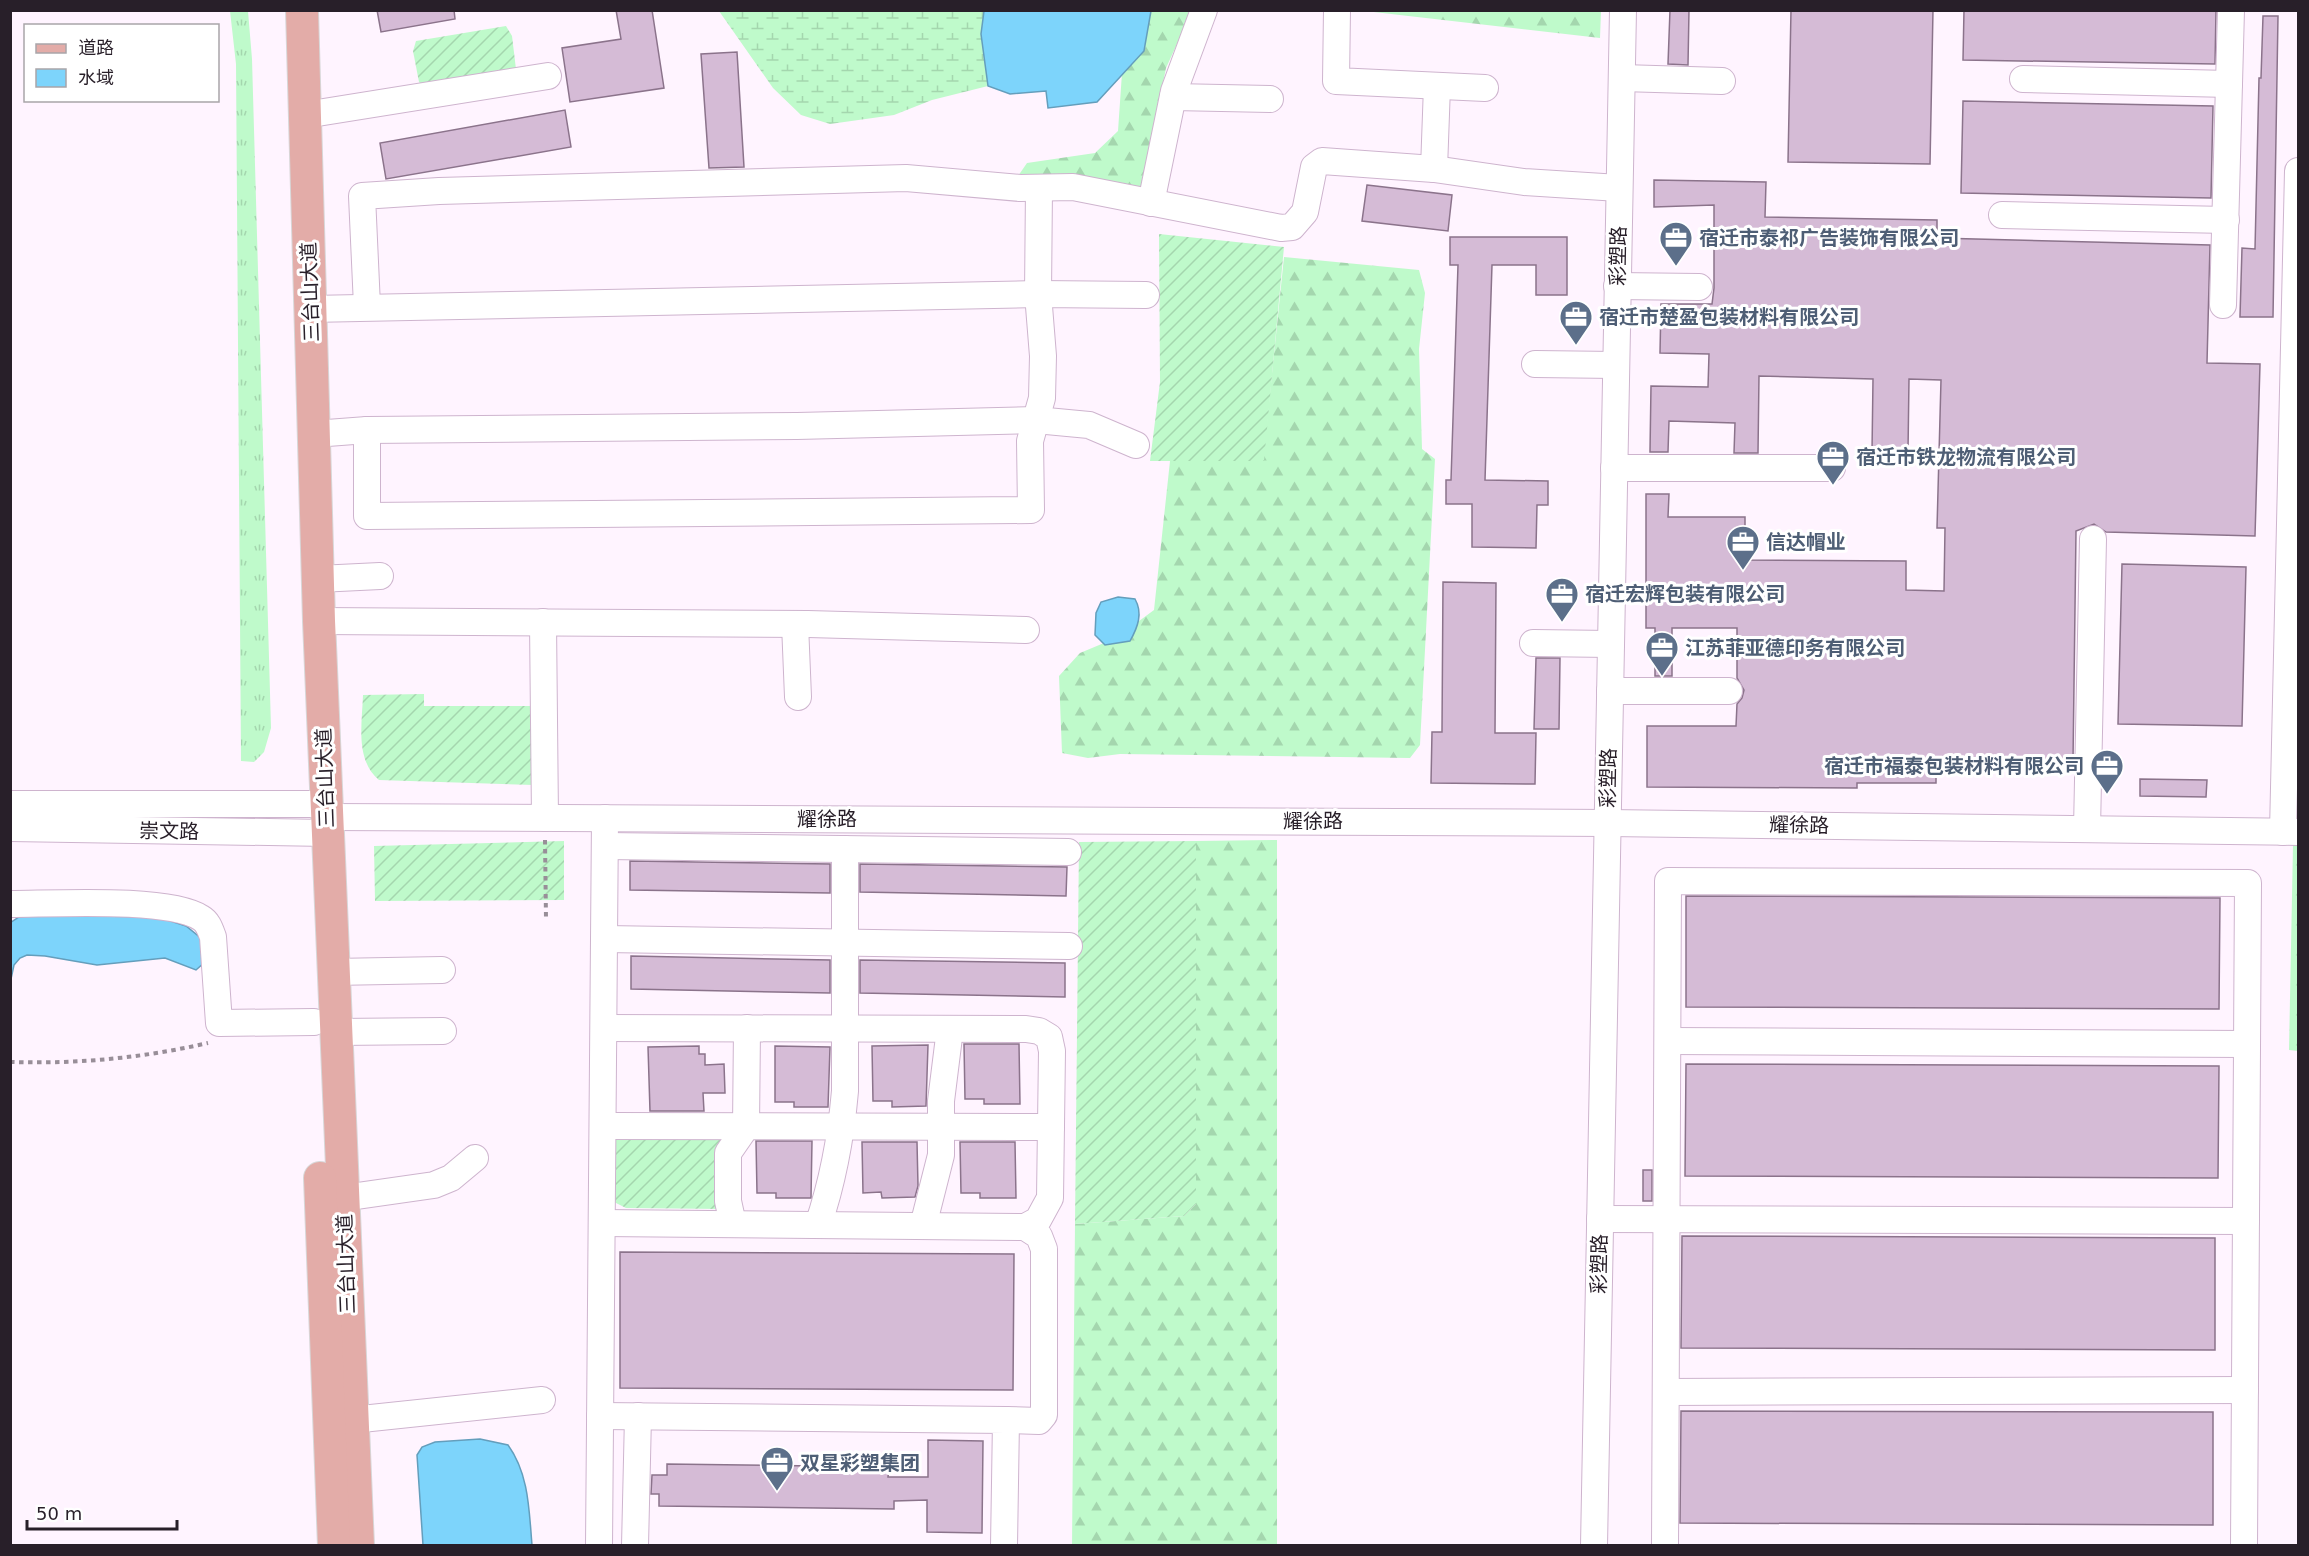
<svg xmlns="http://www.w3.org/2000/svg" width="2309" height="1556" font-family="'DejaVu Sans','Noto Sans SC',sans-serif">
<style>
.grass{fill:url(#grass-tufts)}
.forest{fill:url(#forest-firs)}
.wetland{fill:url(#wetland-marsh)}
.garden{fill:url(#garden-furrows)}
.water{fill:#7dd4fb;stroke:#649ebc;stroke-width:1.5}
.building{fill:#d5bbd6;stroke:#8b738b;stroke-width:1.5}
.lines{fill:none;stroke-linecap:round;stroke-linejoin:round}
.minor-casing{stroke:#ceb4ce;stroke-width:28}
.major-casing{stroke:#d8d7d8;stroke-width:34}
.path{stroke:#988e98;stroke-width:4;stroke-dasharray:4.5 4.5;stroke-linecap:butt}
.minor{stroke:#fff;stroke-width:26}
.major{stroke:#e3aca8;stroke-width:32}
.labels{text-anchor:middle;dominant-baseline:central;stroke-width:6;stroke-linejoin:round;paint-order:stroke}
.service-label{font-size:20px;font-weight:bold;fill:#4e5e75;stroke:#fff;text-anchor:start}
.street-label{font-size:20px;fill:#281f29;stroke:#fff}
</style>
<defs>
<pattern id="grass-tufts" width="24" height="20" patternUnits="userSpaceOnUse" patternTransform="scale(1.5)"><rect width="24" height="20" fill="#bffacb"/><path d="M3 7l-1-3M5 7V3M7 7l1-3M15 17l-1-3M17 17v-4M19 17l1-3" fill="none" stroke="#a4d6ae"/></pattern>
<pattern id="forest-firs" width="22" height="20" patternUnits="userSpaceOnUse" patternTransform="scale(1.5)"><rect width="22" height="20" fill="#bffacb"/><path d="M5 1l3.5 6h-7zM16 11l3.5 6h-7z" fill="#a4d6ae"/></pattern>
<pattern id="wetland-marsh" width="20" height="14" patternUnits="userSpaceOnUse" patternTransform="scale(1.5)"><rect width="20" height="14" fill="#bffacb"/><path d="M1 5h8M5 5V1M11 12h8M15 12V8" fill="none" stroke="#a4d6ae"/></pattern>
<pattern id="garden-furrows" width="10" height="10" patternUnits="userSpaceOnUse" patternTransform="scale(1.5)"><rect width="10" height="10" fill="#bffacb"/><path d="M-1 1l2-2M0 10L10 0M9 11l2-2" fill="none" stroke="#a4d6ae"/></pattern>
</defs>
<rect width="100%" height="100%" fill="#fff4ff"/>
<!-- grass -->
<path class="grass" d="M230 11H248L252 59 271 728 264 752 254 762 241 761 236 64Z"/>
<!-- forest -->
<g class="forest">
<path d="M1151 11H1192L1166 68 1141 192 1014 182 1027 163 1095 153 1118 131 1122 73 1144 51Z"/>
<path d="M1365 11H1601L1600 38Z"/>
<path d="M1284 257 1419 270 1425 293 1419 349 1422 449 1435 459 1420 745 1410 758 1120 754 1088 758 1062 753 1059 676 1080 653 1116 638 1154 610 1170 461H1263Z"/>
<path d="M1277 840V1545L1072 1546 1075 1224 1184 1216 1196 1204V841Z"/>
<path d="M2293 845 2298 846V1051L2289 1050Z"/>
</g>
<!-- wetland -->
<path class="wetland" d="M719 11H984L982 27 988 86 932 100 894 115 830 124 801 115 773 88Z"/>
<!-- garden -->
<g class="garden">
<path d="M506 26 512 36 516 69 421 84 419 82 413 51 416 41Z"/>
<path d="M1159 234 1284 247 1264 461H1150L1160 382Z"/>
<path d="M424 694V706H534V785L379 780C355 760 362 724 363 695Z"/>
<path d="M564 841V900L375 901 374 846Z"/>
<path d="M1196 841V1204L1184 1216 1075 1224 1079 842Z"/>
<path d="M722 1137V1209L626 1208 614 1202 612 1138Z"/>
</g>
<!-- water -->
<g class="water">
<path d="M984 11V10L1151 11 1144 51 1097 102 1048 108 1046 91 1010 94 988 86 981 34Z"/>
<path d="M1118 597 1135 599C1143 613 1138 627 1130 641L1105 645 1095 635 1096 613 1101 602Z"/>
<path d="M38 915 158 917 186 926 202 939 205 962 196 970 165 958 97 965 45 956 27 955 20 958 14 965 11 979 10 923 19 917Z"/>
<path d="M480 1439 508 1445C529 1474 529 1510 532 1545H423L417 1455 422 1447 435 1442Z"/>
</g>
<!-- building -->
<g class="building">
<path d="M377 10H454L455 19 381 32Z"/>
<path d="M616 10H652L664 88 570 102 562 48 621 39Z"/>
<path d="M1670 10H1689L1688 65 1668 64Z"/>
<path d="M1791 10H1933L1930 164 1788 162Z"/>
<path d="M1964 10H2216L2215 64 1963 60Z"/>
<path d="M2263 16H2278L2273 317H2240L2242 248 2255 249 2259 78H2261Z"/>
<path d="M737 52 744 167 709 168 701 54Z"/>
<path d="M1963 101 2213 106 2211 198 1961 193Z"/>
<path d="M565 110 571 147 386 179 380 143Z"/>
<path d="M1654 180 1766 182 1765 217 1937 220V238L2210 245 2207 363 2260 364 2255 536 2106 532 2094 524 2076 531 2073 761 1936 759V783H1857V788L1647 787V726H1736L1737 704 1742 698 1744 690 1737 678V628H1672V676H1655V628H1646V494H1669L1668 517H1745V560L1906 561V590L1944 591 1945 528H1937L1941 380 1909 379 1908 452H1872L1873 379 1759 376 1758 453H1734L1735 423 1669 421 1668 452H1650L1651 386 1708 387 1709 354 1660 353 1661 304H1712L1714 288V205L1654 207Z"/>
<path d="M1367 185 1452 195 1448 231 1362 221Z"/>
<path d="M1450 237H1567V295H1536V265H1492L1485 480 1548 481V505H1537L1536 548 1472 547V504H1446V480H1451L1458 265H1450Z"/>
<path d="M2122 564 2246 567 2242 726 2118 724Z"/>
<path d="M1443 582 1496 583 1495 733H1536L1535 784 1431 783 1432 732H1442Z"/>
<path d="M1536 658H1560L1559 729H1534Z"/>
<path d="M2140 779 2207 780 2206 797 2140 796Z"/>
<path d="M630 861 830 864V893L630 890Z"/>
<path d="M860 864 1067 867 1066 896 860 892Z"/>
<path d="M1686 896 2220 898 2219 1009 1686 1007Z"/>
<path d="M631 956 830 960V993L631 989Z"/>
<path d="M860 960 1065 963V997L860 993Z"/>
<path d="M964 1044H1019L1020 1104H984V1099H965Z"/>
<path d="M928 1045 926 1106 892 1107V1101H873L872 1046Z"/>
<path d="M699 1046V1054H705V1065L724 1064 725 1093H703L704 1111H650L648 1047Z"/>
<path d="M775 1046 830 1047 828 1107H794V1102H775Z"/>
<path d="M1686 1064 2219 1066 2218 1178 1685 1176Z"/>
<path d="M756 1141H812L811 1198H776V1193H757Z"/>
<path d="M862 1142H917L918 1186 915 1197 882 1198 881 1192 863 1193Z"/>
<path d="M960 1142H1015L1016 1198H980V1193H961Z"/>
<rect x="1643" y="1170" width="9" height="31"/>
<path d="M1682 1236 2215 1238V1350L1681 1348Z"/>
<path d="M620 1252 1014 1254 1013 1390 620 1388Z"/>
<path d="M1681 1411 2213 1412V1525L1680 1523Z"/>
<path d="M928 1440 983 1441 982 1533 927 1532V1500L894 1501V1509L659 1506V1494H651L652 1475H667V1464L889 1467 888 1477H928Z"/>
</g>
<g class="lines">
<!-- minor casing -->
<g class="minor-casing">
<g id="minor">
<path d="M1337 10 1336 81 1485 88"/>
<path d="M1622 78 1722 81"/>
<path d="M2023 79 2229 84"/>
<path d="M1173 97 1270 99"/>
<path d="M305 115 548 76"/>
<path d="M1434 169 1437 86"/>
<path d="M1151 203 1174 91 1204 10"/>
<path d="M2002 215 2226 220"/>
<path d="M1617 286 1699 287"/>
<path d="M2223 305 2231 10"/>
<path d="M367 306 362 196 439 191 906 178 1020 188 1073 187 1281 228 1292 227 1305 212 1314 167 1322 161 1434 169 1524 182 1619 188"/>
<path d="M310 309 1038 294 1146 295"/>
<path d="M1535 364 1616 365"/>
<path d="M367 430V516L1031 510 1030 441 1042 398 1043 356 1038 294 1039 188"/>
<path d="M314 434 367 430 797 426 1036 420 1089 425 1136 445"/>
<path d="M1614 468H1832"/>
<path d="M318 579 380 576"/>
<path d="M319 621 808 624 1026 630"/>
<path d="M543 622 545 818"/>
<path d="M795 624 798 697"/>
<path d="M1533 643 1611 644"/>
<path d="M1610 691H1729"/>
<path d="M10 804H326"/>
<path d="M327 817 1608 823 2298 832"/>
<path d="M10 828 327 833"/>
<path d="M2087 829 2093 539"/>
<path d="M2283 832 2298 171"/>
<path d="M606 846 1068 852"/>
<path d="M10 904C53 904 169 897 201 918 208 922 210 929 213 937L219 1023 314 1022"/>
<path d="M605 939 1069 946"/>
<path d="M333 972 442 970"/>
<path d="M336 1032 443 1031"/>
<path d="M1668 1041 2247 1044"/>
<path d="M603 1126 1051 1127"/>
<path d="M343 1198 434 1185 451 1178 475 1158"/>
<path d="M1600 1219 2246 1221"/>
<path d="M602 1223 1025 1227 1038 1220 1050 1198 1052 1051 1049 1037 1039 1031 1026 1029 604 1028"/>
<path d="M733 1224 728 1201V1153L746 1127 747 1028"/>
<path d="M818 1225C833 1181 841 1137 845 1091V849"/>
<path d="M923 1226 941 1155V1101L950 1029"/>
<path d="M1666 1392 2245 1390"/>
<path d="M600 1416 1006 1420 1004 1546"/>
<path d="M352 1420 542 1400"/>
<path d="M1006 1420 1039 1421 1044 1415V1249L1039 1236 1025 1227"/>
<path d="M599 1546 605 818"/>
<path d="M635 1546 638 1416"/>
<path d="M1594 1546 1623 10"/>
<path d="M1665 1546 1668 881 2248 883 2244 1546"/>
</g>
</g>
<!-- major casing -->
<g class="major-casing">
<g id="major">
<path d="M302 10 319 621 358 1546"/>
<path d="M320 1178 334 1546"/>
</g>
</g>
<!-- path -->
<g class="path">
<path d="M545 840 546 919"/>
<path d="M10 1062C79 1064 142 1058 208 1043"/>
</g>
<!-- minor -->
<use href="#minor" class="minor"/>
<!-- major -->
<use href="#major" class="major"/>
</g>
<!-- icons -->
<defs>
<g id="office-pin" transform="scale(1.725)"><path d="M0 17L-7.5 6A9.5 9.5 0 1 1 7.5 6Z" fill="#5c6f8a" stroke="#fff"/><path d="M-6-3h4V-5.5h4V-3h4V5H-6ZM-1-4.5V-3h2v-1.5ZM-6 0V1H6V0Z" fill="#fff"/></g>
</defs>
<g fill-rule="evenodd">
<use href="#office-pin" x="1676" y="238"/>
<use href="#office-pin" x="1576" y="317"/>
<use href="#office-pin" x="1833" y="457"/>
<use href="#office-pin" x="1743" y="542"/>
<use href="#office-pin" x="1562" y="594"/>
<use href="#office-pin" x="1662" y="648"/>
<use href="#office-pin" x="2107" y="766"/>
<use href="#office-pin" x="777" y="1463"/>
</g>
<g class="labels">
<!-- service labels -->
<g class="service-label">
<text x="1699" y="238">宿迁市泰祁广告装饰有限公司</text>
<text x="1599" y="317">宿迁市楚盈包装材料有限公司</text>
<text x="1856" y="457">宿迁市铁龙物流有限公司</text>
<text x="1766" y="542">信达帽业</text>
<text x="1585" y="594">宿迁宏辉包装有限公司</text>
<text x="1685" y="648">江苏菲亚德印务有限公司</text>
<text x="2084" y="766" text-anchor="end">宿迁市福泰包装材料有限公司</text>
<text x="800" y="1463">双星彩塑集团</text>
</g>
<!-- street labels -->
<g class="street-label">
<text transform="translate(1618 256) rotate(-89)">彩塑路</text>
<text transform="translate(310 292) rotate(-92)">三台山大道</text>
<text transform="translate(325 778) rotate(-92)">三台山大道</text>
<text transform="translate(1608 778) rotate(-89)">彩塑路</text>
<text x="827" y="819">耀徐路</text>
<text x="1313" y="821">耀徐路</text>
<text transform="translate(1799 825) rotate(1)">耀徐路</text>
<text transform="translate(169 831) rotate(1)">崇文路</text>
<text transform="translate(346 1264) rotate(-92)">三台山大道</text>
<text transform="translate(1599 1264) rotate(-89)">彩塑路</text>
</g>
</g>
<!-- border -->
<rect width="2309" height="1556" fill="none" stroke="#281f29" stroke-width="24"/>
<!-- legend -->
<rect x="24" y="24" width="195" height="78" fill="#ffffff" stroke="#a9a5a9" stroke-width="1.5"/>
<rect x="36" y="44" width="30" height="9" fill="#e3aca8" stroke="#a9a5a9" stroke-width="1.5"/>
<text x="78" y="54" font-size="18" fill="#281f29">道路</text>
<rect x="36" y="69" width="30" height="18" fill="#7dd4fb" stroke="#a9a5a9" stroke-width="1.5"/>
<text x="78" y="84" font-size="18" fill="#281f29">水域</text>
<!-- scale -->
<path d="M27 1520v9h150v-9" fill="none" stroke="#281f29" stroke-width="3"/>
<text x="36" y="1520" font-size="18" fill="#281f29" stroke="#ffffff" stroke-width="4.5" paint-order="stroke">50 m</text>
</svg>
